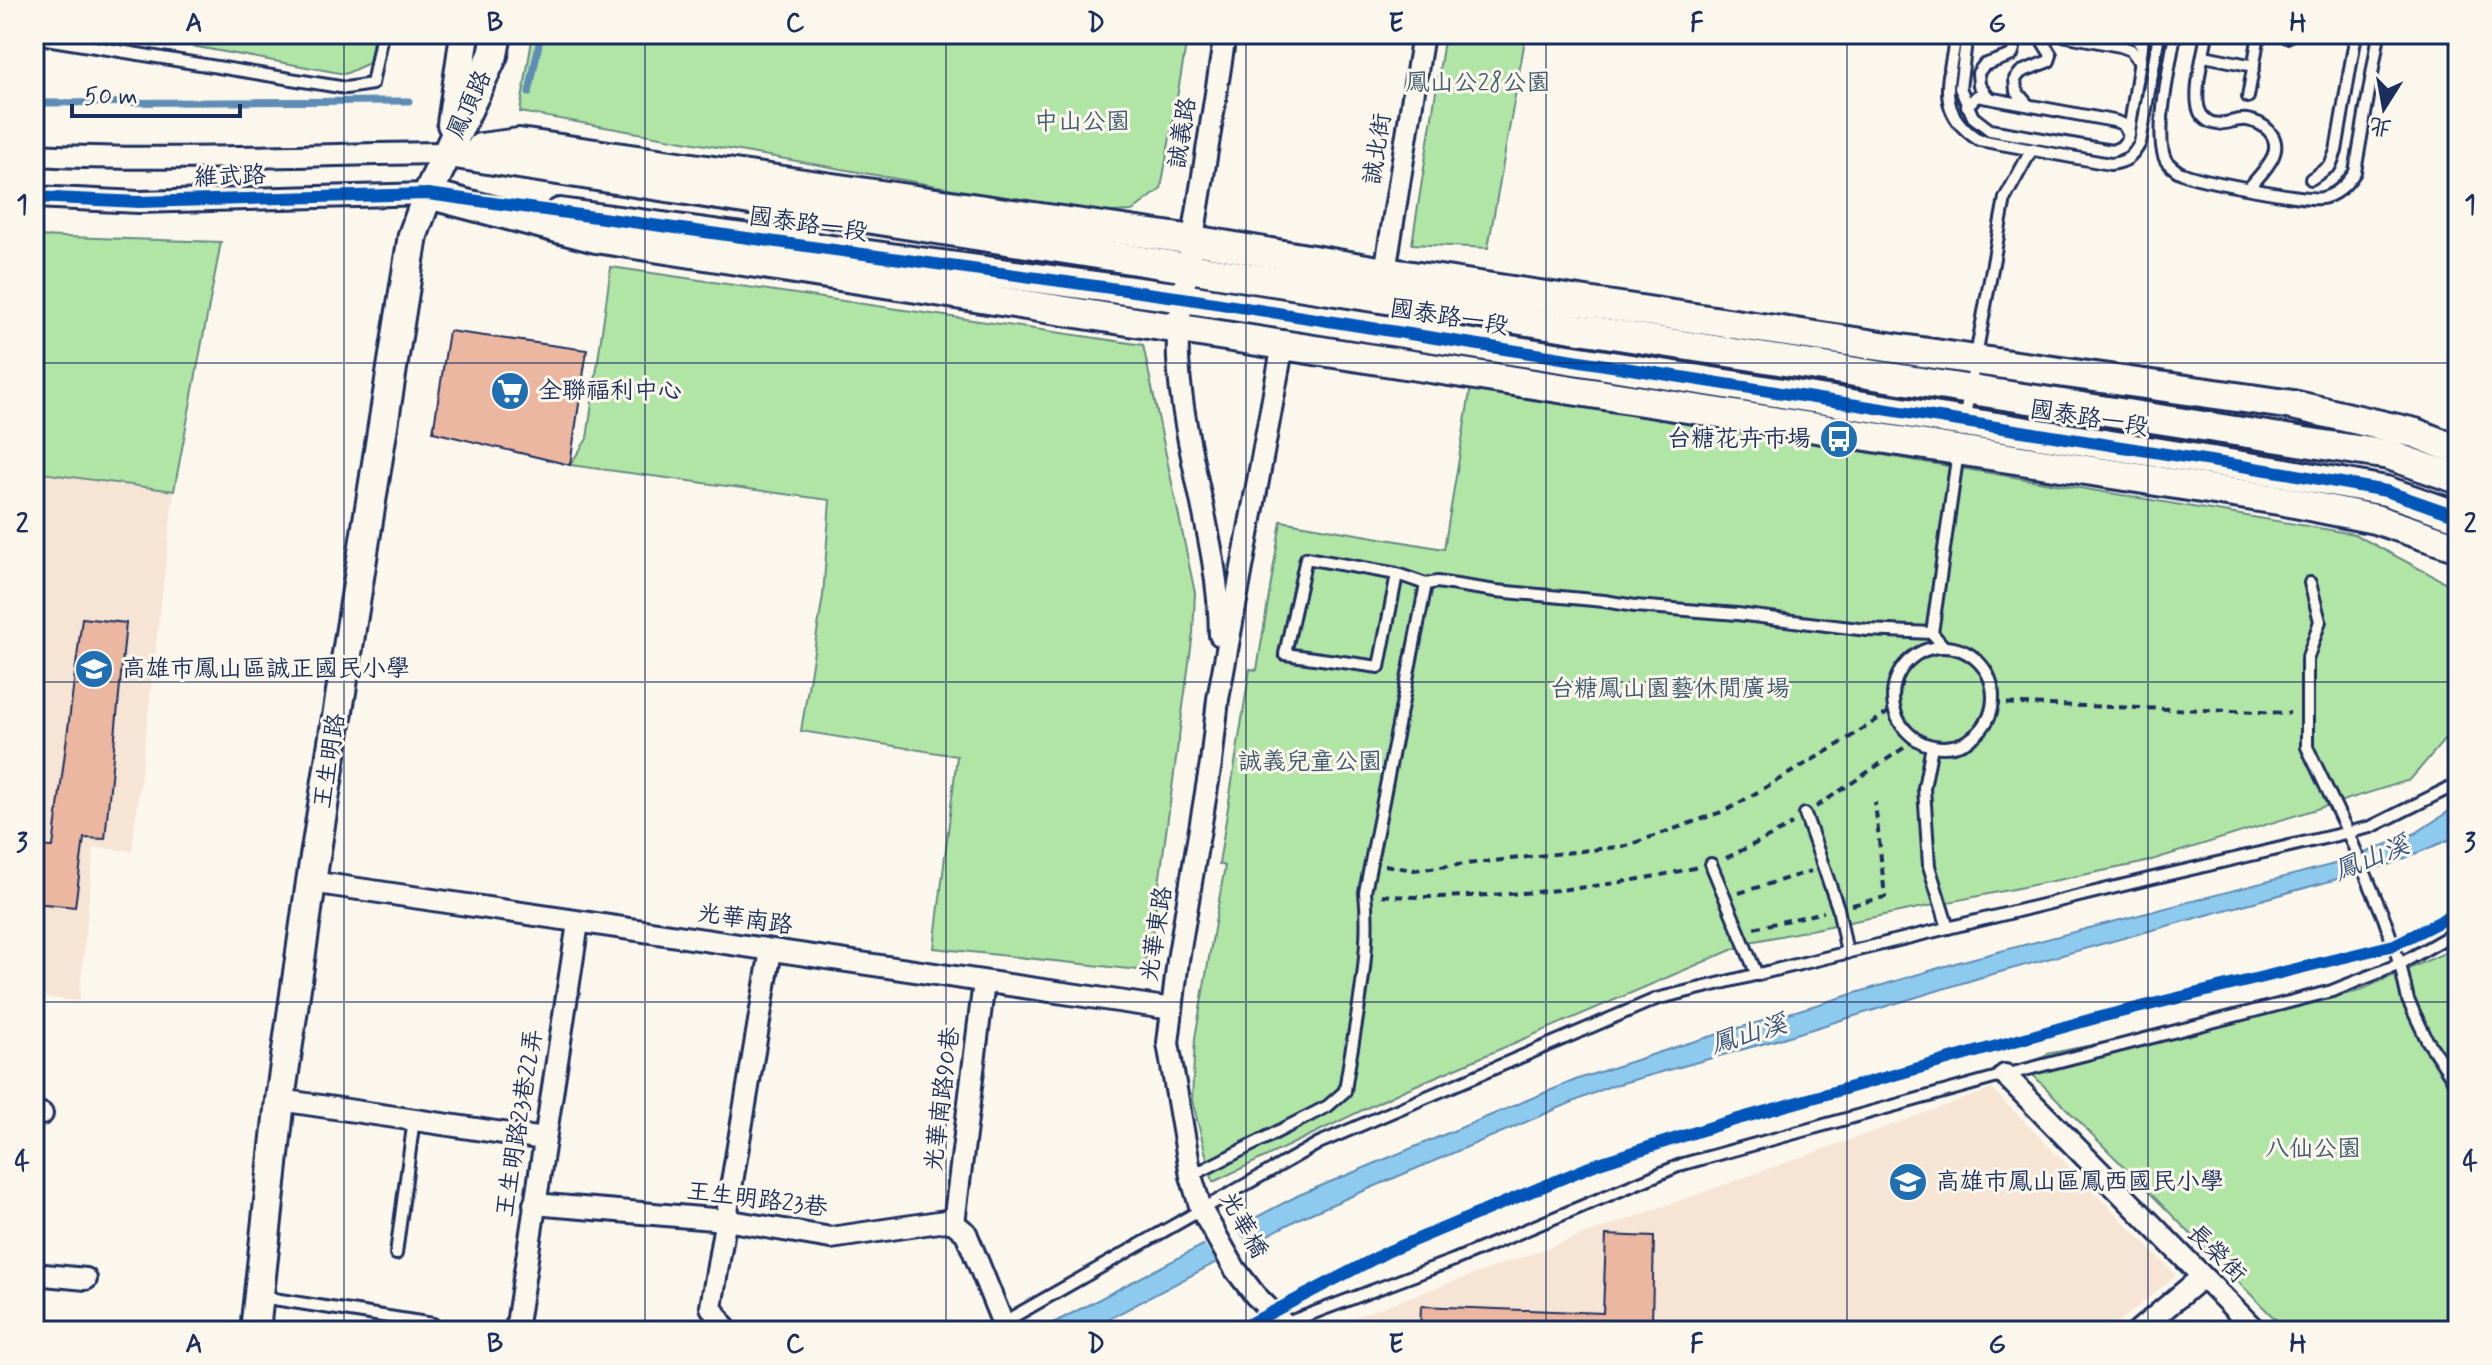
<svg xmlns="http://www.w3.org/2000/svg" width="2492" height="1365" font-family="Mynerve,'LXGW WenKai TC',sans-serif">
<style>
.built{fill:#f6e4d5}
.green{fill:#b1e5a6;stroke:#668a82;stroke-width:2}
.water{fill:#8dcaed;stroke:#5f8cb4;stroke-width:2}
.pier{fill:#fbf7ec}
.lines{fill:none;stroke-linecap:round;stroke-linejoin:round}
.stream{stroke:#5f8cb4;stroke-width:7}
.building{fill:#ecb7a0;stroke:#1b2f5e;stroke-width:2}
.lane-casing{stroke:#1b2f5e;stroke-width:16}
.street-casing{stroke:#1b2f5e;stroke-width:26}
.secondary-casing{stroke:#1b2f5e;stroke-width:34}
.path{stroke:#1b2f5e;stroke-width:4;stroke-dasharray:8 6;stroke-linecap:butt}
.lane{stroke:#fbf7ec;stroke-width:10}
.street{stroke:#fbf7ec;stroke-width:20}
.secondary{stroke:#fbf7ec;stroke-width:28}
.cycleway-casing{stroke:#fbf7ec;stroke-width:17}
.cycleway{stroke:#0057b8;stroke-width:12}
.grid{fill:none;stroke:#1b2f5e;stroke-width:2;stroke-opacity:0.55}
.labels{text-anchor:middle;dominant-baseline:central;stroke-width:6;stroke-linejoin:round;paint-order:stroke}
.park-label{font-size:24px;fill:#405c70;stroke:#fbf7ec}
.street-label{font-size:24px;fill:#1b2f5e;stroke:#fbf7ec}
.poi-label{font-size:24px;fill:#1b2f5e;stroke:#fbf7ec;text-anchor:start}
.water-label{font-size:26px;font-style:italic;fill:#385682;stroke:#fbf7ec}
.neatline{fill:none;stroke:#1b2f5e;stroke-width:3}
.grid-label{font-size:26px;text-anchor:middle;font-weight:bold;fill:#1b2f5e}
</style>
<rect width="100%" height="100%" fill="#fbf7ec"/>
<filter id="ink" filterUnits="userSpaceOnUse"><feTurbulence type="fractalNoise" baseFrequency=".0125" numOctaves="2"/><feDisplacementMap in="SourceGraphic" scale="16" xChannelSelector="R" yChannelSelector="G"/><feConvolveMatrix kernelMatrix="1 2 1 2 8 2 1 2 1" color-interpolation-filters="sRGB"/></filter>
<g filter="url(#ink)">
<!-- built -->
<g class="built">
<path d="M34 472 174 491 132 851 94 847 79 1001 34 996Z"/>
<path d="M1992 1089 2176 1275 2108 1331H1337L1332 1325Z"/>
</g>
<!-- green -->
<g class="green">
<path d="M126 34H374L369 63 345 74Z"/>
<path d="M533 34H1188L1161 189 1132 211 1089 213 520 112Z"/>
<path d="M1445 34H1526L1488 248 1412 244Z"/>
<path d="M34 236 221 242 174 491 34 472Z"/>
<path d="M611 267 1143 345 1195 593 1193 633 1150 951 1138 970 934 948 957 756 801 731 823 596 830 500 570 465 587 439Z"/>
<path d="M1471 386 2354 534 2458 589V724L2410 780 2142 863 1750 942 1400 1092 1213 1182 1192 1100 1195 1038 1225 866 1219 864 1250 669 1257 670 1281 521 1444 549Z"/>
<path d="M2458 947V1331H2287L2026 1068 2047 1054 2356 992Z"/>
</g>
<!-- water -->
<path class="water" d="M2458 805V836L2388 865 1982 977 1773 1041 1608 1087 1300 1218 1086 1331H1038L1299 1195 1578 1079 1682 1045 1959 962 2342 862 2416 833Z"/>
<!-- pier -->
<path class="pier" d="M1233 1225 1251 1248 1219 1265 1202 1241Z"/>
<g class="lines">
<!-- stream -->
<g class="stream">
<path d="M529 93 541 34"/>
<path d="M34 103 409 101"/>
</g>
</g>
<!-- building -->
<g class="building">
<path d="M449 331 587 350 570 465 433 432Z"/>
<path d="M82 618 126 623 105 839 84 838 75 907 34 903V846L53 847Z"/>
<path d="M1606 1235 1654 1237 1652 1321 1657 1331H1420L1421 1306 1603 1313Z"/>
</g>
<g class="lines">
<!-- lane casing -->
<g class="lane-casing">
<g id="lane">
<path d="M1956 34C1950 78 1933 111 1979 140L2110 164C2126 162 2132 158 2140 143L2159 34"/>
<path d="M1967 34 1960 88 1973 117 1990 130 2112 151 2121 147 2128 139 2144 34"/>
<path d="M2057 34 2120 46 2131 50 2140 63"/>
<path d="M2126 34 2137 39 2142 47"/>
<path d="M2175 34C2171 60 2152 142 2167 162 2170 165 2178 172 2182 173 2195 180 2309 201 2322 198 2337 195 2347 184 2355 172L2379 34"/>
<path d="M2207 34C2204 53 2191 98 2201 114 2214 133 2231 118 2247 120 2256 122 2263 124 2269 131 2287 151 2262 172 2249 188"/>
<path d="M34 37 346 88 372 84 382 34"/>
<path d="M2287 37V34"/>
<path d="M2204 56 2254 66"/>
<path d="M2248 97 2258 40"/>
<path d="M1989 98 1979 85 1978 73 1984 65 2012 55 2014 49 2005 34"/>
<path d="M2028 105 2016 91 2015 79 2021 72 2049 61 2051 55 2038 34"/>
<path d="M1967 106 1977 96 2114 121 2123 124 2129 135"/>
<path d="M2311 179 2330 166 2336 151 2356 34"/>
<path d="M1964 421 2005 198 2032 149"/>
<path d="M1397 574 1379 667 1285 654 1306 558 1397 574 1426 584 1437 582 1496 591 1604 601 1635 606 1737 614 1867 630 1932 633"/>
<path d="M2310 583 2320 621 2307 660V747L2348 833 2384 918 2400 964 2408 1000 2427 1040 2458 1087"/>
<path d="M1944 647 1932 633 1958 452"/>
<circle cx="1943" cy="697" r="50"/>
<path d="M1932 746 1924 788 1929 866 1948 928"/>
<path d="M1805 814 1838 908 1847 953"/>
<path d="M1711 864 1757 975"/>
<path d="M1191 1176 1328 1106 1345 1091C1354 1027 1372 957 1365 892L1426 584"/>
<path d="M396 1254 414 1119"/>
<path d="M261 1297 433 1324 431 1331"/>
<path d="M988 1331 1319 1143 1656 999 2157 877 2371 827 2451 787 2458 779"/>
<path d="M1273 1331 1284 1324 1454 1260 1683 1164 2005 1075 2332 991 2400 964 2458 931"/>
</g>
</g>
<!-- street casing -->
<g class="street-casing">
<g id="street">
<path d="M34 155C172 162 310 154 449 153"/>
<path d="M34 197 139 202 428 194"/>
<path d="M1385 272 1423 34"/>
<path d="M1283 344 1218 699 1211 763 1178 960 1168 1043 1191 1176 1201 1209 1235 1269 1255 1295 1291 1331"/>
<path d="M1220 635C1219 541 1183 452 1178 359 1176 319 1187 277 1193 238 1204 170 1215 102 1225 34"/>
<path d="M311 882 1172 1009"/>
<path d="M2005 1075 2256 1331"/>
<path d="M280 1100 544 1139"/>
<path d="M34 1113 42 1114"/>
<path d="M534 1204 725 1220 831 1238 945 1221 954 1223 966 1233 1003 1324"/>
<path d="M954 1223 984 982"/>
<path d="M34 1274 86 1279"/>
<path d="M516 1331 578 923"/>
<path d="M727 1331 711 1307 771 950"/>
<path d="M2138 1331 2202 1277"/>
</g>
</g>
<!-- secondary casing -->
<g class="secondary-casing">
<g id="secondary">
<path d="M452 124 465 34"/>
<path d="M481 148 519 143 1193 240 1385 272 1975 360 2293 405 2415 433 2458 450"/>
<path d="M449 153 2389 455 2458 479"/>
<path d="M428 194 596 238 2285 501 2375 519 2458 547"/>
<path d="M560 213 1183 298 2286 473 2386 491 2458 516"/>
<path d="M255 1331 280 1100 311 882 413 235 428 194 493 55 497 34"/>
</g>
</g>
<!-- path -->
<g class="path">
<path d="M1993 703 2290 713"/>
<path d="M1816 807 1917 739"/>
<path d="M1726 858 1781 831 1792 824"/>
<path d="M1385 865 1413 870 1626 846 1727 810 1841 743 1895 708"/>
<path d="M1739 893 1811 871"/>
<path d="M1382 895C1411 898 1439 897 1468 896 1546 893 1623 885 1698 867"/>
<path d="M1852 905 1885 897 1875 802"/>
<path d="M1754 928 1824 912"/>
</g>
<!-- lane -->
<use href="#lane" class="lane"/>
<!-- street -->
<use href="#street" class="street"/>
<!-- secondary -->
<use href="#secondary" class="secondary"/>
<!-- cycleway casing -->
<g class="cycleway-casing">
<g id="cycleway">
<path d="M34 197 139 202 428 194 1183 298 2286 473 2386 491 2458 516"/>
<path d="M1236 1331 1389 1251 1599 1163 1724 1123 2096 1018 2394 945 2441 921 2458 909"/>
</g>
</g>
<!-- cycleway -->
<use href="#cycleway" class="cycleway"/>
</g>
</g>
<!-- grid -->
<path class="grid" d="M344 34V1331M645 34V1331M946 34V1331M1246 34V1331M1546 34V1331M1847 34V1331M2148 34V1331M34 363H2458M34 682H2458M34 1002H2458"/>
<!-- icons -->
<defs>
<g id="supermarket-disc" transform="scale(2)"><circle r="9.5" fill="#1f6fb2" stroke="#fbf7ec"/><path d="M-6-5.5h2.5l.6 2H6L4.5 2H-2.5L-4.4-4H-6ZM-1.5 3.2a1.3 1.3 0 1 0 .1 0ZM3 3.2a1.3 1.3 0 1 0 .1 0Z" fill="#fff"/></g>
<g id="bus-disc" transform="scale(2)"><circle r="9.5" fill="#1f6fb2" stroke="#fbf7ec"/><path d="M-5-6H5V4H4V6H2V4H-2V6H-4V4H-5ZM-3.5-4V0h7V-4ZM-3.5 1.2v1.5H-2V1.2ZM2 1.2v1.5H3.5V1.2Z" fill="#fff"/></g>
<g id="school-disc" transform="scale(2)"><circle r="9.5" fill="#1f6fb2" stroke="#fbf7ec"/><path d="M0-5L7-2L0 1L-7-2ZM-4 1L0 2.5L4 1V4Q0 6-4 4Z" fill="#fff"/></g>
</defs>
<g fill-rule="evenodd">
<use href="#supermarket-disc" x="510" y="391"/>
<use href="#bus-disc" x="1839" y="439"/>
<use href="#school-disc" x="94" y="669"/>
<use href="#school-disc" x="1908" y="1182"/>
</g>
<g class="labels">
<!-- park labels -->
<g class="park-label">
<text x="1478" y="83">鳳山公28公園</text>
<text x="1082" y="122">中山公園</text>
<text x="1670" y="689">台糖鳳山園藝休閒廣場</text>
<text x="1310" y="762">誠義兒童公園</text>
<text x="2313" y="1149">八仙公園</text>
</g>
<!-- street labels -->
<g class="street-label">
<text transform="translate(470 105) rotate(-65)">鳳頂路</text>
<text transform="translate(1183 133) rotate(-81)">誠義路</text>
<text transform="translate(1378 149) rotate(-81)">誠北街</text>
<text transform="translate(230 177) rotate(-2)">維武路</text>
<text transform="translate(808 225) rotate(8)">國泰路一段</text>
<text transform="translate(1449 318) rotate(9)">國泰路一段</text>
<text transform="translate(2089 419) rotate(9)">國泰路一段</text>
<text transform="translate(330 761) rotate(-81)">王生明路</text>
<text transform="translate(745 920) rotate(8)">光華南路</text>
<text transform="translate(1157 934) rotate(-81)">光華東路</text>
<text transform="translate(943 1099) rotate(-83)">光華南路90巷</text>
<text transform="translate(520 1123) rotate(-81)">王生明路23巷22弄</text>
<text transform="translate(757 1200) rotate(7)">王生明路23巷</text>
<text transform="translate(1243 1225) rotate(61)">光華橋</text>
<text transform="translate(2216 1254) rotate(45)">長榮街</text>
</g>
<!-- poi labels -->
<g class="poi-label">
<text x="538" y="391">全聯福利中心</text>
<text x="1811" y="439" text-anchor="end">台糖花卉市場</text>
<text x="122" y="669">高雄市鳳山區誠正國民小學</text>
<text x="1936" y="1182">高雄市鳳山區鳳西國民小學</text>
</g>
<!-- water labels -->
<g class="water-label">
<text transform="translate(2372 859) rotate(-22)">鳳山溪</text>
<text transform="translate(1749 1035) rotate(-17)">鳳山溪</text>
</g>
</g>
<!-- margin -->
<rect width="2492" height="1365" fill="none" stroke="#fbf7ec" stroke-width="88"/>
<!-- north arrow -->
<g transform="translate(2384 108) rotate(191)" stroke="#fbf7ec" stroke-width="6" paint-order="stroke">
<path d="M0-6L14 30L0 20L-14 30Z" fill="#1b2f5e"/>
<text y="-12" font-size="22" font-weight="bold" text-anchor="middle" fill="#1b2f5e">北</text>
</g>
<!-- scale -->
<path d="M72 104v12h168v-12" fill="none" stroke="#1b2f5e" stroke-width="4"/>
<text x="84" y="104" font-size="24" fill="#1b2f5e" stroke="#fbf7ec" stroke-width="6" paint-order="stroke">50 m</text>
<rect x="44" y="44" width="2404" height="1277" class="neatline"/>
<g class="grid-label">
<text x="194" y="31">A</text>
<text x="495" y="31">B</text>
<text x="795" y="31">C</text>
<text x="1096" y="31">D</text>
<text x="1396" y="31">E</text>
<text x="1697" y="31">F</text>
<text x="1997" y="31">G</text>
<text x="2298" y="31">H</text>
<text x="22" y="213">1</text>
<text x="2470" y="213">1</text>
<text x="22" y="532">2</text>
<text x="2470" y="532">2</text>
<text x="22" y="851">3</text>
<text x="2470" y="851">3</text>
<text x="22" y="1170">4</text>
<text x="2470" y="1170">4</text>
<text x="194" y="1352">A</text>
<text x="495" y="1352">B</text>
<text x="795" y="1352">C</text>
<text x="1096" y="1352">D</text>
<text x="1396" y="1352">E</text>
<text x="1697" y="1352">F</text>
<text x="1997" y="1352">G</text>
<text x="2298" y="1352">H</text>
</g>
</svg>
